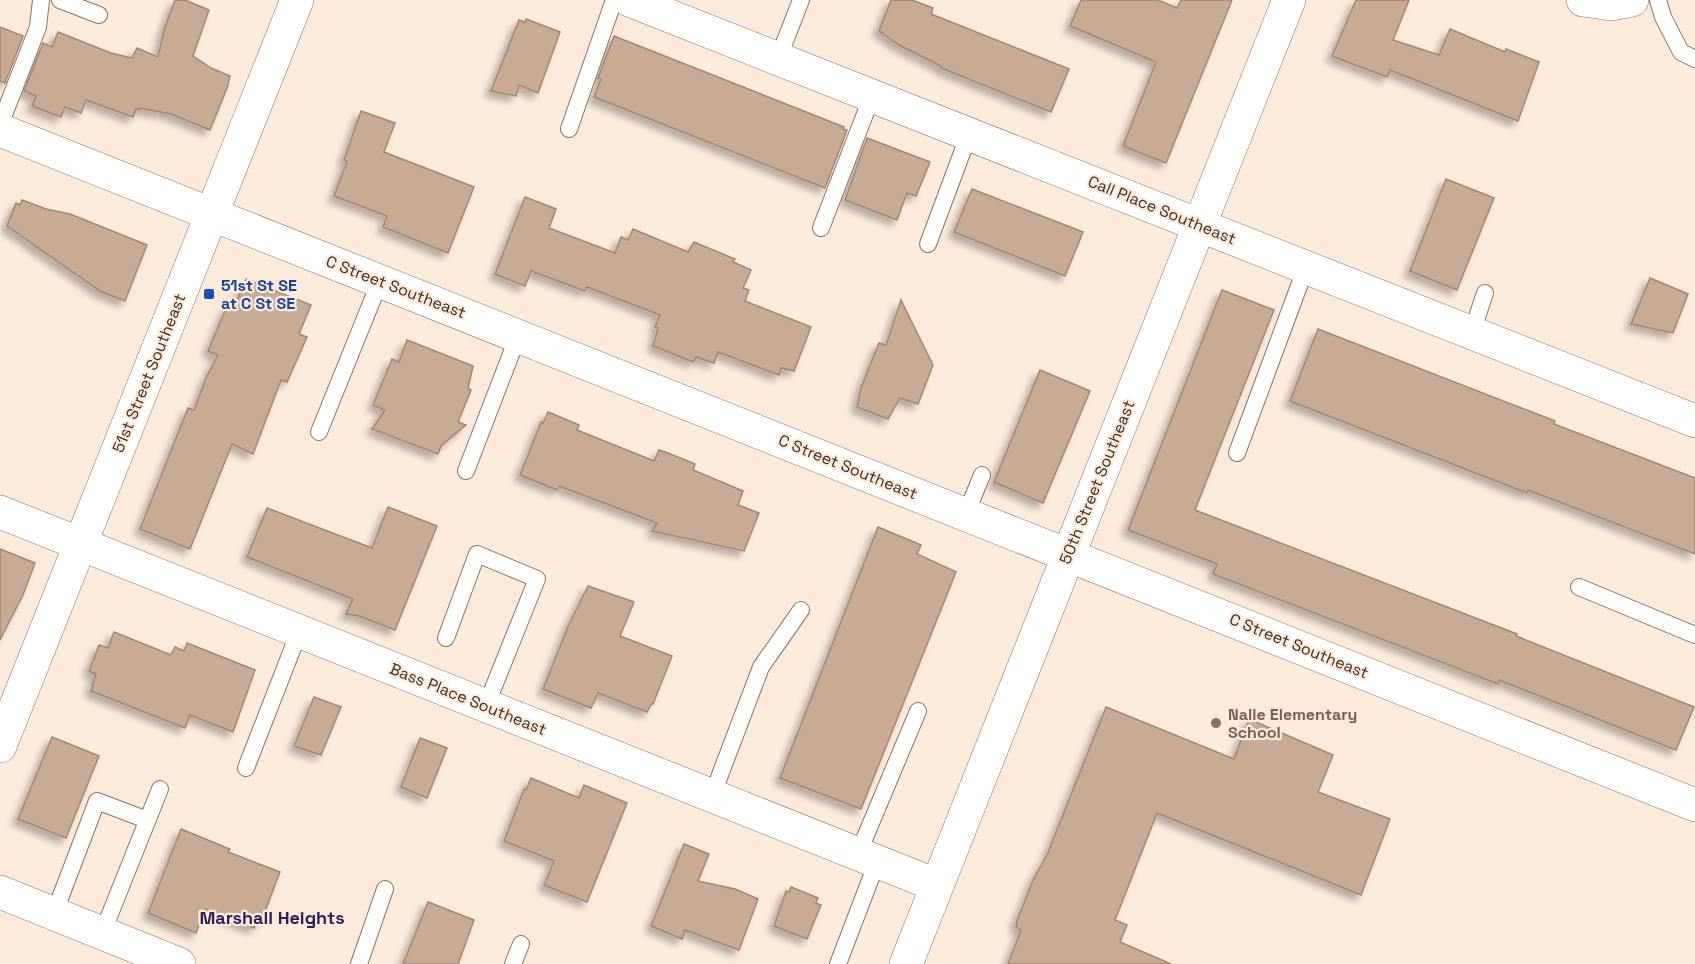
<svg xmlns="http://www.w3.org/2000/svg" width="1695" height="964" font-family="'Space Grotesk',sans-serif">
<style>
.building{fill:#c8ab94;stroke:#a38771;stroke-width:1.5;filter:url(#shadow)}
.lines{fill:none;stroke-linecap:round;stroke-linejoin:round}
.service-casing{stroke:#8e735e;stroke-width:18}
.minor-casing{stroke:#8e735e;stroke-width:34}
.service{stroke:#fff;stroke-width:16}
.minor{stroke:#fff;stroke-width:33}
.transit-dot{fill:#1a4fb4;stroke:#fceadb;stroke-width:2}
.education-dot{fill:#8d6e63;stroke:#fceadb;stroke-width:2}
.labels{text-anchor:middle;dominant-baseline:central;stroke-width:4.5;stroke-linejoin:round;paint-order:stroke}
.street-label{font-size:16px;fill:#392d24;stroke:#fceadb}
.transit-label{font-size:16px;font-weight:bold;fill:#164399;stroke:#fceadb;text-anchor:start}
.education-label{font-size:16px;font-weight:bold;fill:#785e54;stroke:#fceadb;text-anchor:start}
.neighbourhood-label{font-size:18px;font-weight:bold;fill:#291f59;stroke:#fceadb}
</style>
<defs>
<filter id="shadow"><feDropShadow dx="-5.5" dy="5.5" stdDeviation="3" flood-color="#0004"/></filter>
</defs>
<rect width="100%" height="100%" fill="#fceadb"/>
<!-- building -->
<g class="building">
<path d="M175 0H185L209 10 193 56 211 68 230 76 227 88 210 130 171 114 140 108 139 110 136 109 133 117 86 100 81 113 65 107 61 117 32 106 36 96 24 91 43 43 52 47 58 32 111 53 132 58 137 48 158 57 164 30Z"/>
<path d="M891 0H912L933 8 931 14 1069 69 1051 112 941 68V66L899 45 879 31Z"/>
<path d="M1081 0H1158L1177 8 1181 0H1232L1166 163 1123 146 1156 62 1070 26Z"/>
<path d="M1356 0H1409L1393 40 1439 55 1450 29 1505 52 1506 49 1539 62 1518 121 1390 70 1387 77 1332 56Z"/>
<path d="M526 19 560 32 538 93 519 85 516 96 491 91 519 20 525 22Z"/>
<path d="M0 27 23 36 5 83 0 81Z"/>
<path d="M614 36 844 127 843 129 847 130 825 188 594 97 601 79 598 78Z"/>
<path d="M361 111 395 123 384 152 474 187 448 253 383 227 387 216 334 196 347 161 344 160Z"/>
<path d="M867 138 930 162 916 196 907 193 897 220 845 200Z"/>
<path d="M1446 179 1494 198 1457 290 1410 271Z"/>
<path d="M972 189 1083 232 1065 276 954 232Z"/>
<path d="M525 197 556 209 549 228 615 253 621 237 628 240 633 229 688 252 694 242 735 259 733 262 751 270 743 288 749 290 745 301 811 327 794 371 781 368 779 375 718 352 714 363 696 357 693 362 653 346 658 328 655 327 660 315 587 287 585 291 531 271 525 286 495 274Z"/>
<path d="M22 200 46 209 70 214 147 245 125 301 100 291 7 226 16 203 20 205Z"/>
<path d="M1650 278 1688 294 1673 333 1631 324Z"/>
<path d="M246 279 311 305 299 334 307 337 287 382 281 380 253 454 232 444 190 549 140 529 188 408 194 410 206 378 218 355 208 351 227 306 234 308Z"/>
<path d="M1222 290 1274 310 1195 510 1517 634 1516 636 1694 707 1676 750 1499 680 1498 684 1213 574 1217 564 1128 530Z"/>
<path d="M901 300 933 365 918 404 900 398 888 419 857 407 861 388 879 343 886 345Z"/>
<path d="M1318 329 1555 421 1554 424 1695 478V554L1528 490 1527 493 1290 401Z"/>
<path d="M407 340 473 366 468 388 471 390 458 422 466 425 441 446 438 454 372 429 385 410 373 405 392 359 399 362Z"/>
<path d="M1040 370 1090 391 1043 503 994 482Z"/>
<path d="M548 412 579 425 577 430 654 461 659 450 668 453 695 464 693 470 743 491 738 505 759 513 744 551 652 531 657 523 559 486 557 490 520 475 541 422 543 423Z"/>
<path d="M388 507 437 526 395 630 359 616 346 614 353 599 247 557 267 508 372 548Z"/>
<path d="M878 527 921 545 917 554 956 572 861 809 780 778Z"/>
<path d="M0 549 35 563 23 595 0 640Z"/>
<path d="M588 586 634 602 620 636 672 656 653 704H651L647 712 598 693 591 708 543 689 569 624Z"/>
<path d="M114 632 171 655 175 647 184 651 187 643 255 670 233 732 190 715 185 728 91 691 96 674 89 671 99 645 108 648Z"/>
<path d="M314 697 341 707 321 755 294 746Z"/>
<path d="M1106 707 1234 759 1249 719 1333 755 1318 792 1390 819 1361 895 1157 813 1115 920 1127 925 1120 942 1171 964H1008L1021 930 1016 927 1017 924 1016 923 1033 880 1047 855Z"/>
<path d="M52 737 99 756 66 838 18 819Z"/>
<path d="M420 738 447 748 427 798 401 787Z"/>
<path d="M531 778 579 798 584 785 627 803 587 902 544 885 554 861 504 841 524 789 526 790Z"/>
<path d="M181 829 230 849 228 852 280 872 261 922 257 921 254 928 205 909 196 933 148 913Z"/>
<path d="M684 844 709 854 698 881 735 889 758 899 739 950 685 930 682 939 651 926Z"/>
<path d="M791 887 818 898 816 903 821 905 807 939 774 926 786 891 789 892Z"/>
<path d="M428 902 474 920 458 964H403Z"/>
</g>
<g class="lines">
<!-- service casing -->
<g class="service-casing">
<g id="service">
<path d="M60 0 99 15"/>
<path d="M1658 0 1663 17 1681 52 1695 59"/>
<path d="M778 59 801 0"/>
<path d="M0 125 38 27 41 0"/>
<path d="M569 129 614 0"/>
<path d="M821 228 872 96"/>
<path d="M928 244 969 134"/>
<path d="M1472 332 1485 293"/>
<path d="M319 432 380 281"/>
<path d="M1237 453 1306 267"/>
<path d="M466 471 518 336"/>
<path d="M966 514 982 475"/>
<path d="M1579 587 1695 635"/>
<path d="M446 638 477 554 537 579 486 706"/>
<path d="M246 768 299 632"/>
<path d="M712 796 761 667 801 610"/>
<path d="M858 854 918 711"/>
<path d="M54 914 97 801 147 820"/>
<path d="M102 934 160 789"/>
<path d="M359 964 385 889"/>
<path d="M513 964 521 944"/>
<path d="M838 964 877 862"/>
</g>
</g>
<!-- minor casing -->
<g class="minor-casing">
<g id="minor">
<path d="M629 0 1695 421"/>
<path d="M1583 0 1611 4 1632 0"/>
<path d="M0 130 1695 805"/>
<path d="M0 512 936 885"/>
<path d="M0 746 297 0"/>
<path d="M0 892 179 964"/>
<path d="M906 964 1289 0"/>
</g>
</g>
<!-- service -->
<use href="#service" class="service"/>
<!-- minor -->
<use href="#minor" class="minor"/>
</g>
<!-- markers -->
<rect class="transit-dot" x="203" y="288" width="12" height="12" rx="3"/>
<circle class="education-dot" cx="1216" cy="723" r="6"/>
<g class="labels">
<!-- street labels -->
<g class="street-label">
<text transform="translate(1162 210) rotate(22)">Call Place Southeast</text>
<text transform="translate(396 287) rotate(21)">C Street Southeast</text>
<text transform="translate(149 373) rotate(-68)">51st Street Southeast</text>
<text transform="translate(848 467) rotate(22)">C Street Southeast</text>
<text transform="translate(1097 482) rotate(-68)">50th Street Southeast</text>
<text transform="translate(1299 646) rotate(22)">C Street Southeast</text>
<text transform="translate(468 699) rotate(22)">Bass Place Southeast</text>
</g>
<!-- transit labels -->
<g class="transit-label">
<text x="221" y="285">51st St SE<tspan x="221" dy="18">at C St SE</tspan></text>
</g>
<!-- education labels -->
<g class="education-label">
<text x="1228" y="714">Nalle Elementary<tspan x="1228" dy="18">School</tspan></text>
</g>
<!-- neighbourhood labels -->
<g class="neighbourhood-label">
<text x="272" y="917">Marshall Heights</text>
</g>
</g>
</svg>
